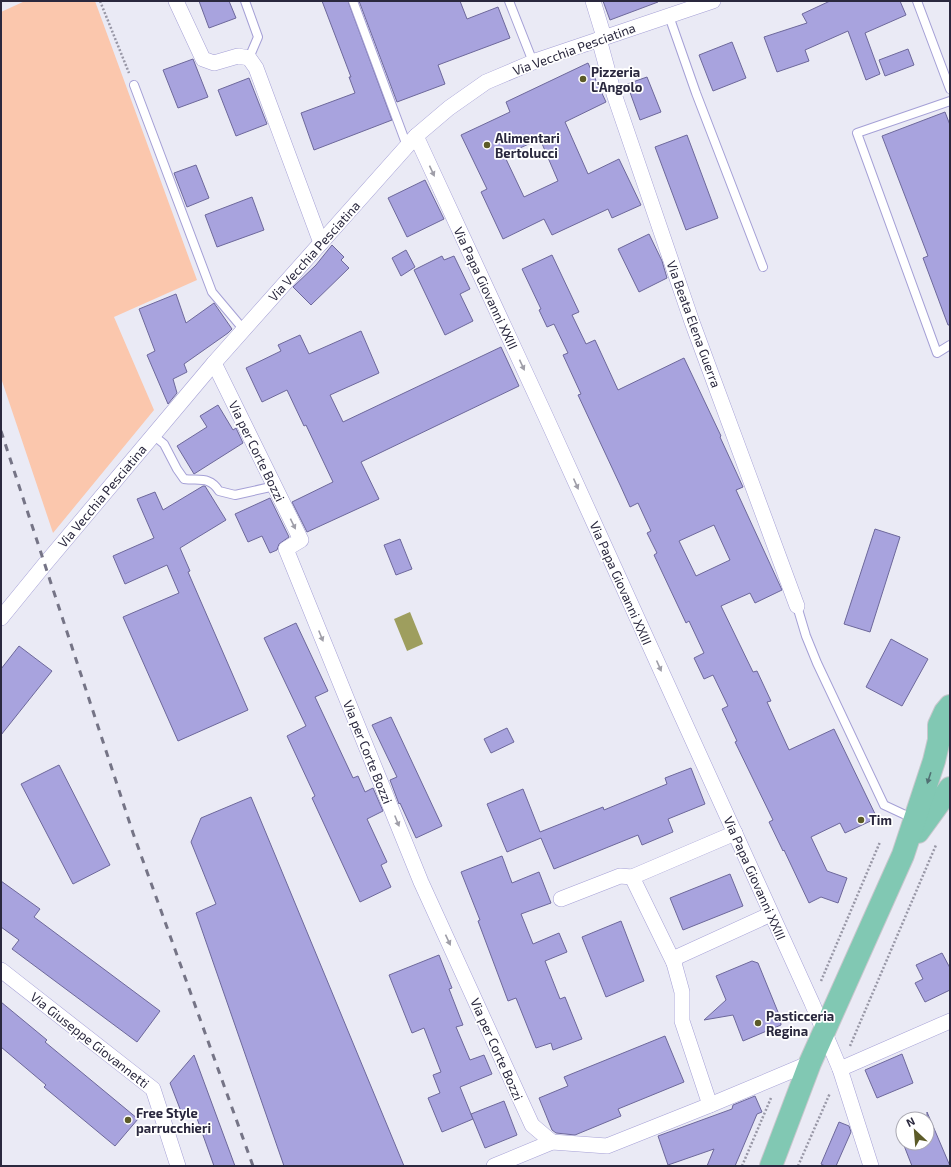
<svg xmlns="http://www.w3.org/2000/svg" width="951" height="1167" font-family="'Exo 2',sans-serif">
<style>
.green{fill:#fbc7ad}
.water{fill:#9e9e5e}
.building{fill:#a8a3de;stroke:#6d689b;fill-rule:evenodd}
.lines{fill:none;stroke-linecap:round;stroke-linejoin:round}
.lane-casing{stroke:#a5a0d6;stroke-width:10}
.street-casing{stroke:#a5a0d6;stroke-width:16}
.primary-casing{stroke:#c8c7cd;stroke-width:24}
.path{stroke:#9897a6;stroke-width:2.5;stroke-dasharray:2 2;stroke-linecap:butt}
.lane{stroke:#fff;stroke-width:8}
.street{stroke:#fff;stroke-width:15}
.primary{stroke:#81c8b3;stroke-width:22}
.rail{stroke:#757486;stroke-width:3;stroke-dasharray:7 7;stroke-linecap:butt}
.oneway{fill:#9f9ea8}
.oneway2{fill:#517073}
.poi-dot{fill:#5c5b28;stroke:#fff;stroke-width:1.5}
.labels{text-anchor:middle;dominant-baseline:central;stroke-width:3.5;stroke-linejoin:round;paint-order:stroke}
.street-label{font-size:13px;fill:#2a283e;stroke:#fff}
.poi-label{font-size:13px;font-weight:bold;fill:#2a283e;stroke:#fff;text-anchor:start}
</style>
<rect width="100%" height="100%" fill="#eaeaf5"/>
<!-- green -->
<path class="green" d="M25 1H95L197 280 114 317 154 410 53 533 1 378V12Z"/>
<!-- water -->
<path class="water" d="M410 612 423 644 407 651 394 619Z"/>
<!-- building -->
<g class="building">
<path d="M199 1H229L236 18 209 28Z"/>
<path d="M322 1H348L392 120 314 150 301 113 355 93 349 77H351Z"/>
<path d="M359 1H460L467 19 498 7 510 38 438 65 445 84 397 102Z"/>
<path d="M603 1H657L658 2 610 20Z"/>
<path d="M830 1H900L906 15 865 33 880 74 866 80 848 31 805 50 809 61 777 72 764 37 807 23 802 14Z"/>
<path d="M732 42 746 78 713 91 699 55Z"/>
<path d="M908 49 914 65 885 76 879 60Z"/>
<path d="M193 59 208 97 178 108 163 70Z"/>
<path d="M588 63 606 102 565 122 588 174 619 159 641 205 612 218 608 209 552 235 544 219 503 239 481 192 487 189 461 135 510 112 506 102ZM540 139 558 181 524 197 505 157 512 154 511 152Z"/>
<path d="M647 77 661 112 640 120 627 84Z"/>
<path d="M249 78 267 124 236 136 218 90Z"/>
<path d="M945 112 950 125V325H948L923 258 928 256 882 136Z"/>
<path d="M687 135 718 218 686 230 655 147Z"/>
<path d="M196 165 209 198 187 207 174 173Z"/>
<path d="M425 180 444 219 407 237 388 198Z"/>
<path d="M252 197 264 230 217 247 205 215Z"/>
<path d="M649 234 662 261 667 278 639 292 618 249Z"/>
<path d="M332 245 344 257 341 260 349 268 311 305 293 287 316 265Z"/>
<path d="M406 250 415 267 401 276 392 258Z"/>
<path d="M552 255 579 312 572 315 586 344 595 340 618 390 684 358 721 436 720 437 743 487 736 490 782 590 755 603 750 593 721 606 753 672 757 671 771 701 767 702 789 750 834 729 877 818 845 833 840 823 811 837 827 871 847 878 838 903 821 897 809 903 784 850 783 851 769 822 773 820 735 742 737 741 722 709 728 706 713 675 704 679 694 658 704 653 689 621 686 623 654 555 657 553 647 533 651 531 638 503 630 507 621 487 578 395 581 394 563 355 568 353 554 324 547 327 539 310 541 309 522 269ZM714 525 730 560 696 576 679 541Z"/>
<path d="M442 256 444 260 454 256 470 289 460 294 473 321 445 335 414 270Z"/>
<path d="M176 294 186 323 214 303 232 329 228 333 184 364 187 372 173 379 177 393 168 404 147 355 155 351 139 309Z"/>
<path d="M361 331 379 373 330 395 343 422 501 347 519 386 361 462 379 499 307 532 292 502 333 482 306 425 304 426 287 390 262 402 246 368 281 351 278 345 300 335 309 354Z"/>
<path d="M218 405 233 430 236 428 243 443 194 474 177 446 207 427 200 416Z"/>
<path d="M203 486H205L226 520 180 548 190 571 188 572 248 710 178 741 123 617 179 593 167 565 125 584 113 556 154 538 137 499 155 492 163 510Z"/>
<path d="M270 498 289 537 279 544 277 550 270 553 262 536 248 542 235 514Z"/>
<path d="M875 529 900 537 870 632 844 624Z"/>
<path d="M400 539 412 569 396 575 384 545Z"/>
<path d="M296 623 328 691 315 697 353 778 358 776 365 792 373 788 383 811 367 819 387 862 381 865 391 887 360 902 312 798 315 796 287 736 306 726 264 638Z"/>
<path d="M891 639 928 659 902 706 866 687Z"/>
<path d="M19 646 52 671 1 735V669Z"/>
<path d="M391 717 442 826 416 838 400 803 399 804 390 780 397 777 372 725Z"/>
<path d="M507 728 514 742 491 753 484 739Z"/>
<path d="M59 765 110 865 73 884 21 784Z"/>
<path d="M691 768 705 804 668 819 673 832 642 845 638 835 554 869 541 838 507 852 487 804 523 789 540 832 603 807 604 810 667 784 665 778Z"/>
<path d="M251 797 404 1166H284L196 913 216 904 191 842 201 818Z"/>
<path d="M502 856 512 883 539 872 551 903 521 914 533 944 559 933 567 952 545 961 560 999 565 997 582 1039 553 1050 551 1043 536 1048 516 998 508 1001 478 921 480 920 461 872Z"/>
<path d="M730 874 743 906 683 930 670 898Z"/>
<path d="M1 881 40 909 34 917 160 1011 137 1042 12 949 19 940 1 927Z"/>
<path d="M621 921 644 981 606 997 582 937Z"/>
<path d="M942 953 950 968V990L925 1002 915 983 923 979 916 965Z"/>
<path d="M439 955 452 988 449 989 463 1025 456 1027 470 1060 484 1055 492 1074 460 1087 473 1119 442 1132 428 1098 440 1093 433 1075 441 1072 424 1028 412 1033 389 975Z"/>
<path d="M752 961 758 963 780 1017 781 1025 743 1041 733 1015 704 1020 726 1000 716 976Z"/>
<path d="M1 1002 47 1040 45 1042 138 1119 115 1146 44 1087 46 1085 1 1047Z"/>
<path d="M665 1036 684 1082 618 1109 621 1116 575 1135 556 1133 552 1130 539 1098 568 1086 564 1077Z"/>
<path d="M902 1054 913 1083 877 1098 865 1070Z"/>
<path d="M194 1055 235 1166H214L194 1110 182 1114 170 1083Z"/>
<path d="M755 1096 762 1112 757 1114 735 1166H707L714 1149 668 1165 658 1136 732 1109 733 1105Z"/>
<path d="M504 1101 517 1135 485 1148 471 1114Z"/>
<path d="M927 1112 950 1166H912L903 1143H927Z"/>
<path d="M839 1122 849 1126 851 1132 836 1166H825L821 1164Z"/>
</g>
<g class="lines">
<!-- lane casing -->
<g class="lane-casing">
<g id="lane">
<path d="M245 1 258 37 249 58"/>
<path d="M353 1 407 146"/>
<path d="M509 1 533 62"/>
<path d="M917 1 950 89"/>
<path d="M669 16 696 93 763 267"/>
<path d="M134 85 212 292 244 330"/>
<path d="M950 101 857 133 937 353 950 345"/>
<path d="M153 435 164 444 177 469 184 479C199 481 210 476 219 491L235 495 275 486"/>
<path d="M797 606 806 636 817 663 884 805 914 819"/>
</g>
</g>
<!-- street casing -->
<g class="street-casing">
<g id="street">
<path d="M176 1 203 59 214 63 238 56 249 58 256 68 321 243"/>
<path d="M593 1 604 37"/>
<path d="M599 39 614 94 692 322 797 606"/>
<path d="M416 136 545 415 812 1003 840 1069 871 1166"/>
<path d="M214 363 301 540 286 549 421 882 532 1125 552 1142"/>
<path d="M1 618 45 564 214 363 416 136 449 108 486 82 538 60 713 1"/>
<path d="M561 899 620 876 632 877"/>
<path d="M674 963 632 877 735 833"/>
<path d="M1 970 153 1089 178 1166"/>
<path d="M840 1069 950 1021"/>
<path d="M710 1105 682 1021V992L674 963 677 957 771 914"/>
<path d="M494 1166 552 1142 607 1146 710 1105 810 1063"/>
</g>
</g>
<!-- primary casing -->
<g class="primary-casing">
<g id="primary">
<path d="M918 832 950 788"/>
<path d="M771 1166 810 1063 903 855 934 761 939 740V725L945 712 950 706"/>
</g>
</g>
<!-- path -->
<g class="path">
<path d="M100 1 129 73"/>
<path d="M821 981 880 842"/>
<path d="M850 1046 936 845"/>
<path d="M742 1166 771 1098"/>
<path d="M798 1166 830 1093"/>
</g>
<!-- lane -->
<use href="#lane" class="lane"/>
<!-- street -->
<use href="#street" class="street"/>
<!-- primary -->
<use href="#primary" class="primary"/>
<!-- rail -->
<path class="rail" d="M1 431 133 833 253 1166"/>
</g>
<!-- one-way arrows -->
<defs><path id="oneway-solid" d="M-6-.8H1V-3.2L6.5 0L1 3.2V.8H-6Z"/></defs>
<g class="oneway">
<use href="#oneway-solid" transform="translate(432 171) rotate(65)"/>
<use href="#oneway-solid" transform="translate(522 365) rotate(65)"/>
<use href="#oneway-solid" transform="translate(576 484) rotate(66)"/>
<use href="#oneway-solid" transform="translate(293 524) rotate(64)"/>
<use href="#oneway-solid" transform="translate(321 636) rotate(68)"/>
<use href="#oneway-solid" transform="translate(659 666) rotate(66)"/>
<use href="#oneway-solid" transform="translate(397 821) rotate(68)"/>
<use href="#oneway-solid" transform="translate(448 940) rotate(65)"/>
</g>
<use class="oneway2" href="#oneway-solid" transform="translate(929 778) rotate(108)"/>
<!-- markers -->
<g class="poi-dot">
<circle cx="583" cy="79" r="4"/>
<circle cx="487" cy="145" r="4"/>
<circle cx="861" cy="820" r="4"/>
<circle cx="758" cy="1023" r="4"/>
<circle cx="128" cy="1120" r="4"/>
</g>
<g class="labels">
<!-- street labels -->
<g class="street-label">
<text transform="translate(574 49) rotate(-20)">Via Vecchia Pesciatina</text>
<text transform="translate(314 251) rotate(-48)">Via Vecchia Pesciatina</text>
<text transform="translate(486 288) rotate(65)">Via Papa Giovanni XXIII</text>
<text transform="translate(694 324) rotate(70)">Via Beata Elena Guerra</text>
<text transform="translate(257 451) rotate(64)">Via per Corte Bozzi</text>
<text transform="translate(102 496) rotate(-50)">Via Vecchia Pesciatina</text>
<text transform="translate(621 583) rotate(66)">Via Papa Giovanni XXIII</text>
<text transform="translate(368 752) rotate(68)">Via per Corte Bozzi</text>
<text transform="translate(755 878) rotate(66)">Via Papa Giovanni XXIII</text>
<text transform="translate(90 1040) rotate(38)">Via Giuseppe Giovannetti</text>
<text transform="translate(497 1049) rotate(66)">Via per Corte Bozzi</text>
</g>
<!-- poi labels -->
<g class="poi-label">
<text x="591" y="72">Pizzeria<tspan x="591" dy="15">L'Angolo</tspan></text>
<text x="495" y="138">Alimentari<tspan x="495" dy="15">Bertolucci</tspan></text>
<text x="869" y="820">Tim</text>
<text x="766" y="1016">Pasticceria<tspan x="766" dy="15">Regina</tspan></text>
<text x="136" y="1113">Free Style<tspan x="136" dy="15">parrucchieri</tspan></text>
</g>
</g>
<!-- border -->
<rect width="951" height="1167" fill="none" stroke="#2a283e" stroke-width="4"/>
<!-- north arrow -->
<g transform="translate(915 1131) rotate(334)"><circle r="19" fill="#ffffff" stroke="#aaa9b2"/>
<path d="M0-3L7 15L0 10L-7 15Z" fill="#5c5b28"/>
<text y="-6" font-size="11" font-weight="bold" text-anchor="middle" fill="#2a283e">N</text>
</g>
</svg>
